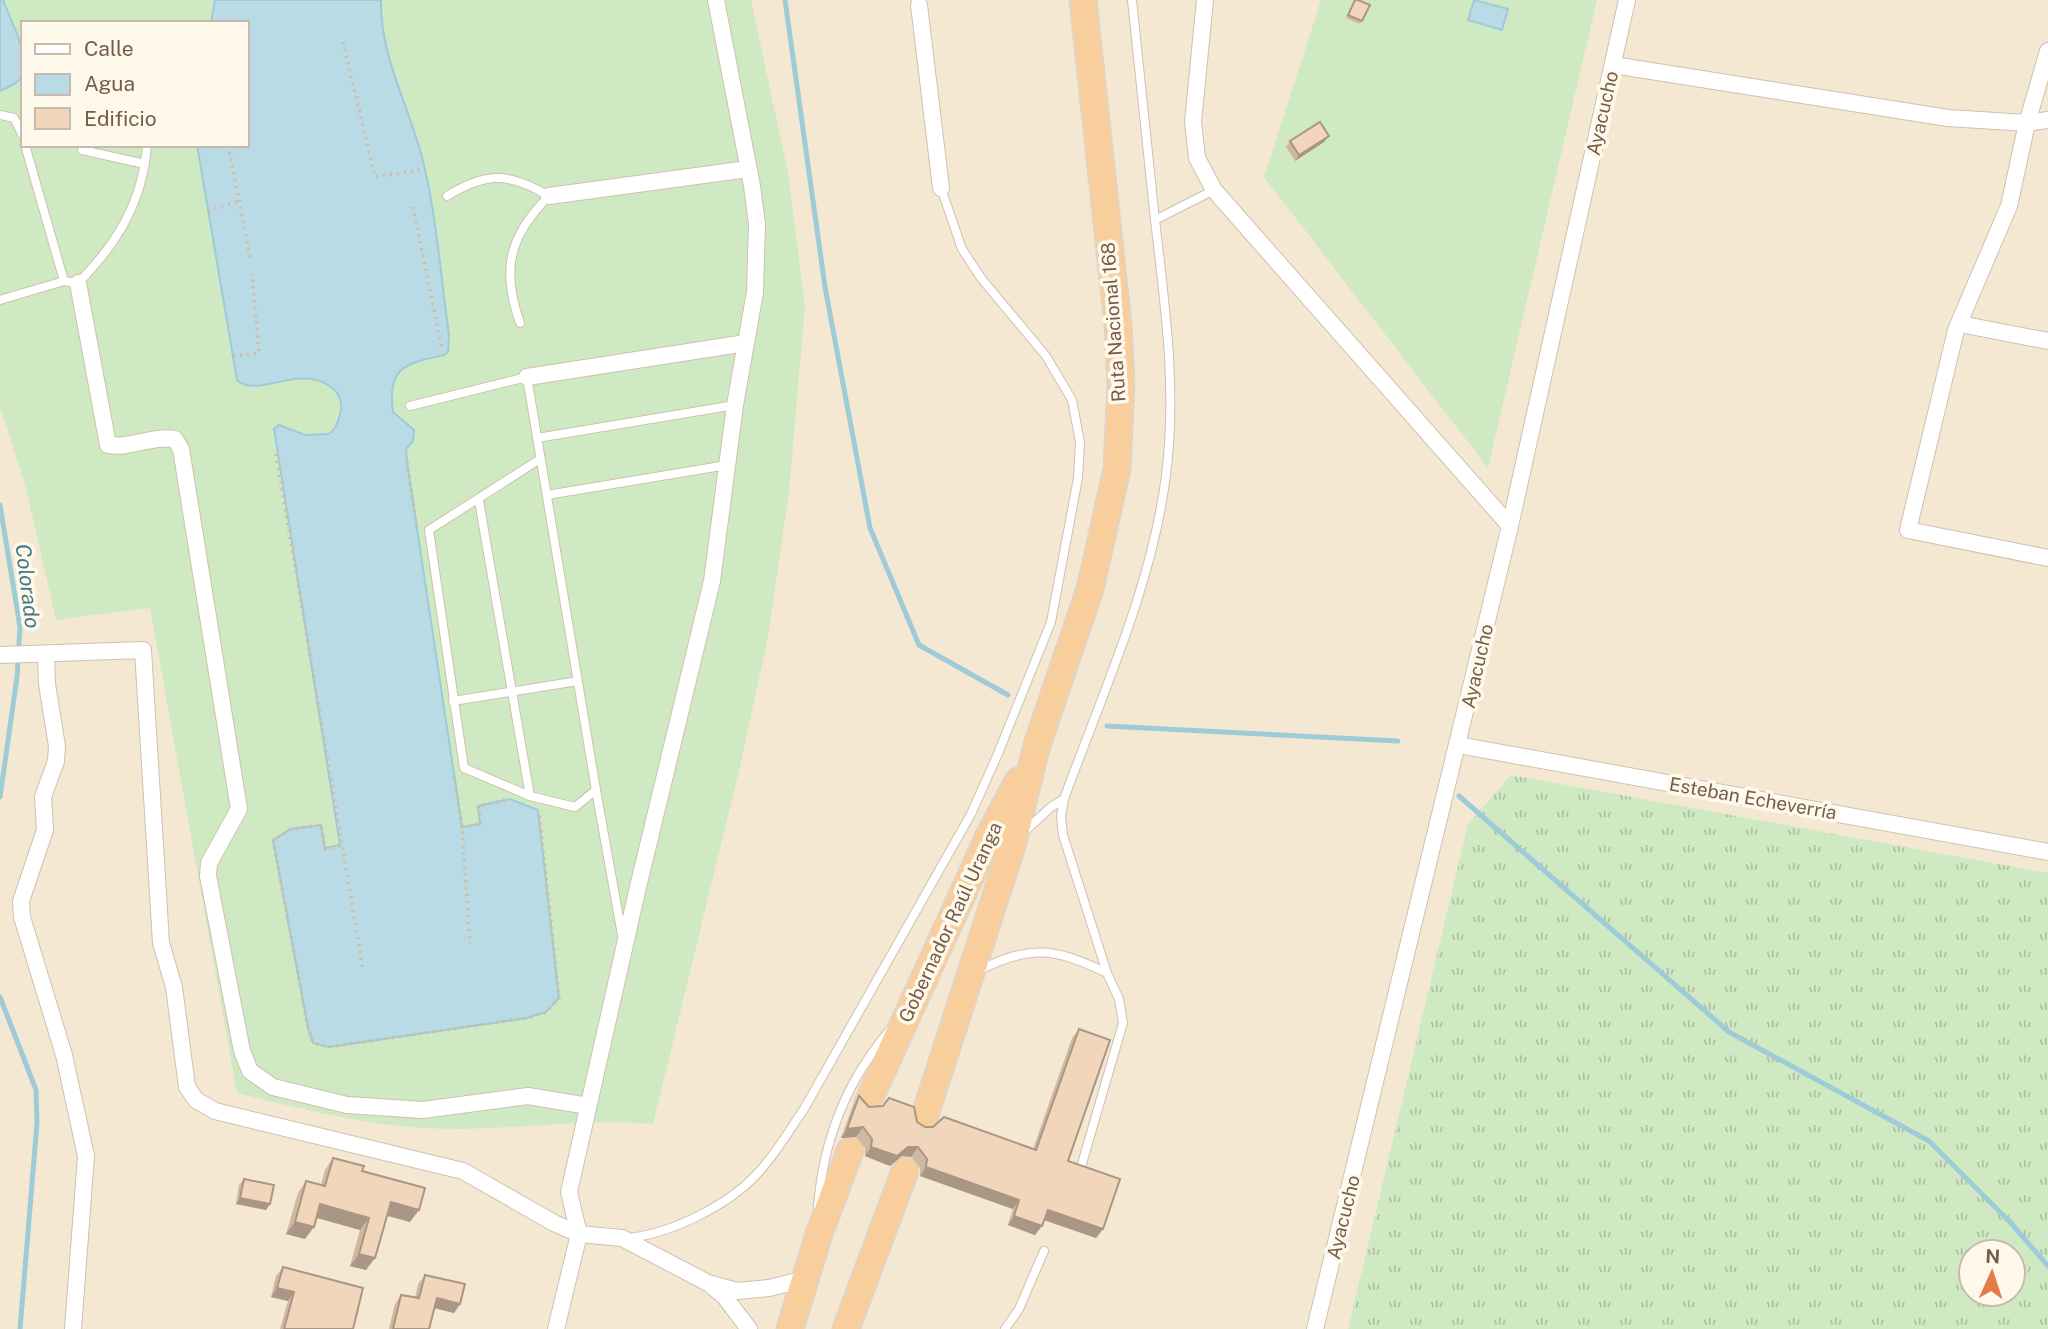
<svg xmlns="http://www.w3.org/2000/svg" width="2048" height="1329" font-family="'Public Sans',sans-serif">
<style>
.residential{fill:#f4e8d3;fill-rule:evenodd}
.grass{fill:url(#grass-tufts);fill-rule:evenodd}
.pitch{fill:#cfeac3;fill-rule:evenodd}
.water{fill:#b9dbe6;stroke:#9fcad7;stroke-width:2}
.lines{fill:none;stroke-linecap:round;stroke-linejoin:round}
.stream{stroke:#9fcad7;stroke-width:5}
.service-casing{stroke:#d0c0ae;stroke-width:10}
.minor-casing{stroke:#d0c0ae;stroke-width:18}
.trunk-casing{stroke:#dbd5d0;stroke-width:29}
.path{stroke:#d6ba9f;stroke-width:3.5;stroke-dasharray:2 5;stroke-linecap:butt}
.service{stroke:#fff;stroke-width:8}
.minor{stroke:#fff;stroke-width:16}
.trunk{stroke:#f8ce9d;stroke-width:26}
.wall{fill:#cfb8a2}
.shaded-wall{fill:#a99684}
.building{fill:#f1d6bc;stroke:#a99684;stroke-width:2}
.labels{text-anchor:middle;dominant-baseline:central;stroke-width:7;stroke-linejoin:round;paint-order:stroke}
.street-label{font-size:19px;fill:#755d4a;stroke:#fff9eb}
.water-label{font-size:21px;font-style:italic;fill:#478;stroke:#fff9eb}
</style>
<defs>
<pattern id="grass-tufts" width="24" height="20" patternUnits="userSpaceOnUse" patternTransform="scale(1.75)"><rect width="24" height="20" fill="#cfeac3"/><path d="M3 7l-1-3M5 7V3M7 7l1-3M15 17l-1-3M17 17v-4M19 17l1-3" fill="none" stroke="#adc1a0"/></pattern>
</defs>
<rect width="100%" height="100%" fill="#fcf5e5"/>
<!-- residential -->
<path class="residential" d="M0 0H2048V1329H0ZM23 23H247V145H23ZM1971 1252H2013V1294H1971Z"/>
<!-- grass -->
<path class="grass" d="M1511 775 2048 873V1329H1348L1468 824ZM1971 1252H2013V1294H1971Z"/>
<!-- pitch -->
<g class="pitch">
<path d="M0 0H751L788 173 805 306 789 492 768 637 739 771 653 1124C577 1117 501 1133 425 1128 362 1125 298 1108 237 1093L150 608 56 620 25 484 0 407ZM23 23H247V145H23Z"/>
<path d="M1321 0H1597L1488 468 1264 177Z"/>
</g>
<!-- water -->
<g class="water">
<path d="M0 0H3C10 19 34 62 19 80 15 85 6 88 0 91Z"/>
<path d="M215 0H381C380 59 411 109 424 165 437 220 441 279 449 335L448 352 444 355C408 363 386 366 393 412L414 430 413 441 406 449 407 462 462 827 480 824 478 806 510 799 538 810 559 998 546 1012 527 1018 329 1047 313 1043 308 1028 273 840 291 829 321 825 325 848 340 845 274 429 279 425 305 435 329 434C337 428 339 419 341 410 342 400 339 393 331 387 300 363 256 399 237 380L197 145H247V23H211Z"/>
<path d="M1474 0 1508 9 1502 30 1468 20Z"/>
</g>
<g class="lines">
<!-- stream -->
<g class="stream">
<path d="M785 0 825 287 870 528 919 645 1008 695"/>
<path d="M0 505 20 627 17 677 0 797"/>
<path d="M1107 726 1398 741"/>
<path d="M1459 796 1729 1032 1929 1141 2010 1222 2048 1266"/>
<path d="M0 997 36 1090 37 1123 20 1329"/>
</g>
<!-- service casing -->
<g class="service-casing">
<g id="service">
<path d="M1132 0 1155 220"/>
<path d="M0 115 14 118 23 136"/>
<path d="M25 145 64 281 78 283C117 244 143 201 147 145"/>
<path d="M82 150 145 164"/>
<path d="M447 196C486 172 509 172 549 196 509 236 501 269 520 323"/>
<path d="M0 300 64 281"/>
<path d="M410 406 527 377 596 790 575 807 530 796 464 768 429 530 540 459"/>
<path d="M537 438 735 405"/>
<path d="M547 495 727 465"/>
<path d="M479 501 530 796"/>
<path d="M453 701 578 681"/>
<path d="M596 790 622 935"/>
<path d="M1025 831 1051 807 1064 799"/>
<path d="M978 971C1031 944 1055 948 1107 973"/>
<path d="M1081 1167 1123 1023 1119 999 1107 973 1063 835 1061 816 1064 799C1102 694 1152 587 1166 475 1177 390 1165 305 1155 220L1214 190"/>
<path d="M818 1207C823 1141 846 1082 889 1031"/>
<path d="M629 1238C672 1233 727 1206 757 1174 775 1155 789 1131 804 1109L971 814 997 756 1051 622 1078 478 1080 442 1072 400 1046 356 981 278 962 249 941 188"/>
<path d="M1005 1329 1019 1309 1044 1251"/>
</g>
</g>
<!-- minor casing -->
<g class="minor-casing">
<g id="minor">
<path d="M1205 0 1193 122 1197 158 1214 190 1510 526"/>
<path d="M919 5 941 188"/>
<path d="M2048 51 2027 123 2009 206 1956 330 1908 530 2048 558"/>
<path d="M1613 65 1948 118 2027 123 2048 120"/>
<path d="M549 196 748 169"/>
<path d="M78 283 108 445C130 449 152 435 175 439L181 449 239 809 209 863 208 876 242 1051 250 1071 273 1087 347 1105 423 1110 528 1096 588 1106"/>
<path d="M1960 324 2048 341"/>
<path d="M527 377 746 343"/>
<path d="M0 655 143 650 161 943 174 987 187 1087 196 1100 215 1111 463 1171 554 1223 579 1234 622 1238 708 1283 737 1291 769 1288 805 1279"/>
<path d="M46 655 47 684 57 746 56 761 43 797 45 830 21 901 22 917 64 1055 86 1156 73 1329"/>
<path d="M1458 745 2048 852"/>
<path d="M712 1286 724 1296 749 1329"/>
<path d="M556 1329 579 1234 569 1192 638 887 712 581 735 405 755 292 757 224 752 186 716 0"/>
<path d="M1315 1329 1510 526 1627 0"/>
</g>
</g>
<!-- trunk casing -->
<g class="trunk-casing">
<g id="trunk">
<path d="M868 1102 989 836 1018 781"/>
<path d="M923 1121 1012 846 1037 745 1090 589 1117 469 1121 383 1118 325 1083 0"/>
<path d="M790 1329 819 1234 850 1151"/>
<path d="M846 1329 905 1171"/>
</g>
</g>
<!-- path -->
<g class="path">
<path d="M343 42 375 177 425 169"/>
<path d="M228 145 251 261"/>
<path d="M413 207 442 349"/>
<path d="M208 211 239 201"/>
<path d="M233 356 259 353 252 274"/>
<path d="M276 454 363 969"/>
<path d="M407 462 417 529"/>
<path d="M454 776 462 827 470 944"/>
<path d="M462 827 481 824 478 806 506 800"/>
<path d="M340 846 325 849 321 825 291 829 273 840 308 1028 313 1043 329 1047 527 1018 546 1012 559 998 539 811"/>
</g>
<!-- service -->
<use href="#service" class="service"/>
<!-- minor -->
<use href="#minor" class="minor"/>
<!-- trunk -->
<use href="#trunk" class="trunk"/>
</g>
<!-- wall -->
<g class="wall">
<path d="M1354 0 1362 21 1360 24 1346 18Z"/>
<path d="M1290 141 1324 142 1295 161 1286 147Z"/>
<path d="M1079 1029 1068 1161 1103 1229 1096 1238 1044 1220 1035 1235 1008 1225 1013 1209 920 1176V1168L911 1157 902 1156 890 1166 865 1156V1148L856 1137 841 1138 853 1105 859 1096 869 1107 917 1122 925 1127 1033 1149 1072 1038Z"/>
<path d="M333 1158 362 1171 410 1222 387 1216 366 1270 350 1266 360 1230 316 1218 305 1239 286 1234 298 1193 306 1181 321 1185 325 1170Z"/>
<path d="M244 1179 270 1204 266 1210 236 1204 239 1185Z"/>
<path d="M283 1267 353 1329H280L288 1301 271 1297 276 1276Z"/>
<path d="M425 1275 460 1304 454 1313 434 1308 429 1329H389L395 1304 401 1295 415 1298 418 1284Z"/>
</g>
<!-- shaded-wall -->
<g class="shaded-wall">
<path d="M1329 136 1324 142 1295 161 1299 155Z"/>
<path d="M863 1127 856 1137 841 1138 847 1129Z"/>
<path d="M871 1147H918L911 1157 902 1156 890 1166 865 1156Z"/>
<path d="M926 1167 1019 1200 1013 1209 920 1176Z"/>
<path d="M240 1198 270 1204 266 1210 236 1204Z"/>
<path d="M391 1202 419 1210 410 1222 382 1214Z"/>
<path d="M320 1204 369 1218 360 1230 311 1216Z"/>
<path d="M1048 1210 1103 1229 1096 1238 1041 1219Z"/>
<path d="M1014 1216 1042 1226 1035 1235 1008 1225Z"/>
<path d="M295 1222 314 1227 305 1239 286 1234Z"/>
<path d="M359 1254 375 1258 366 1270 350 1266Z"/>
<path d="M277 1288 294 1292 288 1301 271 1297Z"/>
<path d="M437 1298 460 1304 454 1313 430 1307Z"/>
</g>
<!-- building -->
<g class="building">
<path d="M1355 0H1358L1370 5 1362 21 1348 15Z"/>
<path d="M1320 122 1329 136 1299 155 1290 141Z"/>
<path d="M1079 1029 1110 1040 1068 1161 1120 1179 1103 1229 1048 1210 1042 1226 1014 1216 1019 1200 926 1167 927 1159 918 1147H908L897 1156 871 1147 872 1139 863 1127 847 1129 859 1096 869 1107 883 1106 889 1098 914 1107 917 1122 925 1127H933L944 1117 1036 1150Z"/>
<path d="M333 1158 364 1166 362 1171 425 1188 419 1210 391 1202 375 1258 359 1254 369 1218 320 1204 314 1227 295 1222 306 1181 325 1186Z"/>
<path d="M244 1179 274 1185 270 1204 240 1198Z"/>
<path d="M283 1267 363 1288 353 1329H284L294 1292 277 1288Z"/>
<path d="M425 1275 465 1284 460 1304 437 1298 429 1329H393L401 1295 419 1298Z"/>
</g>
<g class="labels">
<!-- street labels -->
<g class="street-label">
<text transform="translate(1602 113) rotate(-77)">Ayacucho</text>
<text transform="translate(1113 322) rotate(-94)">Ruta Nacional 168</text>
<text transform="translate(1477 666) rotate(-77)">Ayacucho</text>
<text transform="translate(1753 798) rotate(10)">Esteban Echeverría</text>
<text transform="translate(950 922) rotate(-65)">Gobernador Raúl Uranga</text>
<text transform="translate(1343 1217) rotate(-76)">Ayacucho</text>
</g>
<!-- water labels -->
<g class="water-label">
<text transform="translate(28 586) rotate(83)">Colorado</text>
</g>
</g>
<!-- legend -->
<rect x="21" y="21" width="228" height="126" fill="#fff9eb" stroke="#c8bbab" stroke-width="2"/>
<rect x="35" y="44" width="35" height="10" fill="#ffffff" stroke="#c8bbab" stroke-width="2"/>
<text x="84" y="56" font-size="21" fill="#755d4a">Calle</text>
<rect x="35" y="74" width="35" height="21" fill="#b9dbe6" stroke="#c8bbab" stroke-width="2"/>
<text x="84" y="91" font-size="21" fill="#755d4a">Agua</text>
<rect x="35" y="108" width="35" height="21" fill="#f1d6bc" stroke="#c8bbab" stroke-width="2"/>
<text x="84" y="126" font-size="21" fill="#755d4a">Edificio</text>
<!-- north arrow -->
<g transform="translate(1992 1273) rotate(3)"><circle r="33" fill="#fff9eb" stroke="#c8bbab" stroke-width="2"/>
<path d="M0-5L12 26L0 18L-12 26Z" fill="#e57b4b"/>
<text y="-10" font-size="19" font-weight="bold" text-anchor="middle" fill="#755d4a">N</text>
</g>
</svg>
